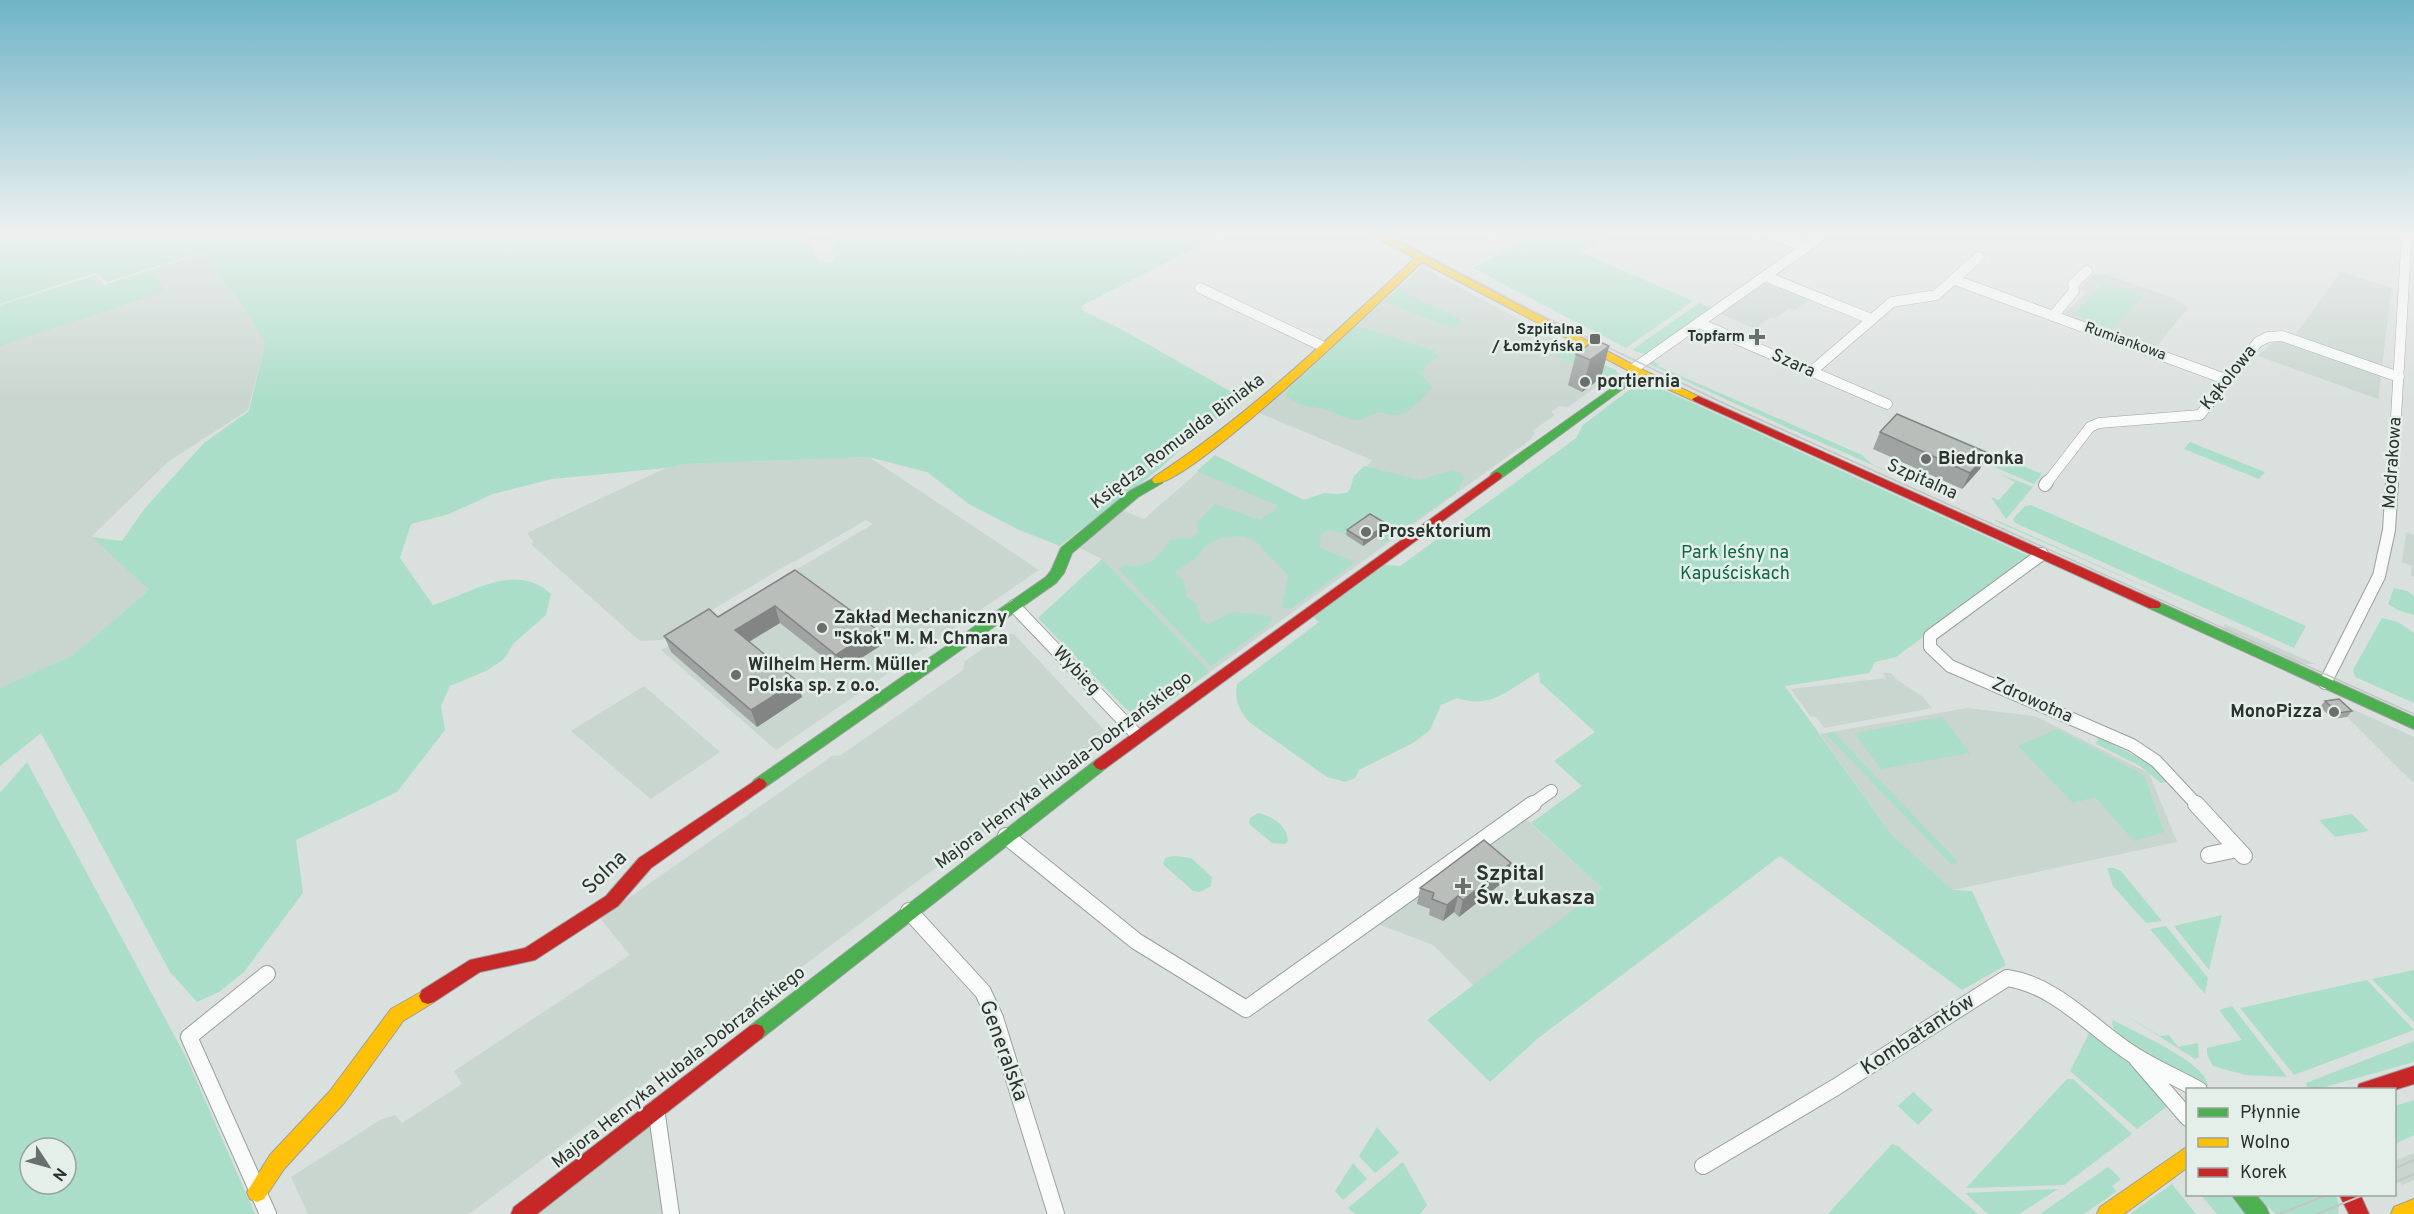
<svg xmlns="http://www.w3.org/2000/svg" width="2414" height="1214" font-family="Overpass,sans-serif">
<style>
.built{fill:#c9d5cf}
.green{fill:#aadec8;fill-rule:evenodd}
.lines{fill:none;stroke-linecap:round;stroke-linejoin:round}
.street-far2-casing{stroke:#9ca09e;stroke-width:11}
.street-far1-casing{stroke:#9ca09e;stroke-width:14}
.street-casing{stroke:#9ca09e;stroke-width:18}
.fast-casing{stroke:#9ca09e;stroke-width:2}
.slow-casing{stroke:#9ca09e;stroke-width:2}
.jam-casing{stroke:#9ca09e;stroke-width:2}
.street-far2{stroke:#f9fafa;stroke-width:10}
.street-far1{stroke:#f9fafa;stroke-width:12}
.street{stroke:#f9fafa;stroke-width:16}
.fast{fill:#4caf50;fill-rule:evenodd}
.slow{fill:#ffc107;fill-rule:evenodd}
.jam{fill:#c62828;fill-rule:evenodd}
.tram-far1{stroke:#c3c5c4;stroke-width:1.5}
.tram{stroke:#c3c5c4;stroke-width:2}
.wall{fill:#9fa3a1}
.shaded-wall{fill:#828583}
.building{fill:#b9bebb;stroke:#828583;stroke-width:1.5}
.poi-dot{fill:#6a6e6c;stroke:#e5efea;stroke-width:2}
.labels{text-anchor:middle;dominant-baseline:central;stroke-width:5;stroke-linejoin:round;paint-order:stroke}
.far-poi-label{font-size:15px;font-weight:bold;fill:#2d312f;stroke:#e5efea;text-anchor:end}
.far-street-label{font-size:15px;fill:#2d312f;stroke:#e5efea}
.street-label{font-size:18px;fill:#2d312f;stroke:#e5efea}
.poi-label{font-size:18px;font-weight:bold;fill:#2d312f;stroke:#e5efea;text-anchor:start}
.park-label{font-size:18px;fill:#0e684b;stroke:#e5efea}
.near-street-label{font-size:21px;fill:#2d312f;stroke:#e5efea}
.near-poi-label{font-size:21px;font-weight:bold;fill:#2d312f;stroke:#e5efea;text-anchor:start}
</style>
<rect width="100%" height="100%" fill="#dae0dd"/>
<!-- built -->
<g class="built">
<path d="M202 253 225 271 265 343 248 410 168 462 92 536 149 590 73 655 0 688V305L96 275 104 285Z"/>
<path d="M1422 267 1622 375 1607 385 1602 383 1568 407 1559 406 1551 412 1555 415 1532 431 1535 433 1530 440 1210 672 1102 559 1077 547 1119 509 1144 519 1214 458 1306 504 1340 502 1372 460 1259 413Z"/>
<path d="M2341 272 2392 288 2378 399 2258 356 2272 343 2289 340 2295 335Z"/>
<path d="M2094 274 2108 275 2173 298 2188 308 2157 346H2149L2068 316 2065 313 2087 292 2080 289Z"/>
<path d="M1767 282 1809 299 1795 310 1789 308 1775 318 1771 317 1755 329 1721 314Z"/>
<path d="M869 457 1039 570 776 750 661 650 873 524 866 520 794 562H792L662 640 640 641 532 545 533 541 527 533 666 468 685 464Z"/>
<path d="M2406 532 2414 535V577L2411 576 2412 566 2402 562Z"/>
<path d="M2225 624 2315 664H2299L2222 630Z"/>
<path d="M1014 634 1105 731V742L469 1214H308L291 1177 380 1120 395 1115 402 1123 462 1084 454 1071 630 955 600 918 832 756 841 755 963 670 965 661 1002 635Z"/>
<path d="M1883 673H1891L1896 679 1923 697 1932 708 1824 728 1816 717 1810 716 1791 689 1886 678Z"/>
<path d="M644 686 720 752 651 799 571 731Z"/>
<path d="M2328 698 2414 737V782L2404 774Z"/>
<path d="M1967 708 2035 716 2149 773 2177 842 1953 890 1891 834 1820 734Z"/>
<path d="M1519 813 1602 888 1474 986 1433 945 1368 920Z"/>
<path d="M656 1108 671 1214H521Z"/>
<path d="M2414 1153V1180L2402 1185 2395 1178V1161Z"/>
</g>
<!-- green -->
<g class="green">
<path d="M11 231H228L232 236 251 231H795L808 240 818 260 829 263 836 259C831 248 836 240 831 231H1211L1221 235 1081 306 1083 311 1123 330 1242 398 1190 440 1163 466 1060 546 1019 530 969 504 927 472 868 457 685 464 666 468 552 479 493 494 449 514 411 524 400 558 433 605C472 593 514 561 551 594L546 615 514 643 504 659 486 671 450 686 441 706 445 730 397 792 296 840 303 893 244 972 219 992 197 1002 170 972 41 733 0 766V688L73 655 149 590 92 537 122 541 145 508 204 443 249 411 265 343 240 301 202 253 205 251 107 282 95 273 0 304V240L14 236Z"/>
<path d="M1539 231 1613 232 1581 252 1693 301 1626 348 1473 268Z"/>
<path d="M150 270 166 290 162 292 0 346V306L91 277 100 287Z"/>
<path d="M2104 283 2143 297 2112 329 2073 314Z"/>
<path d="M1397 289 1459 319 1461 325 1454 328 1444 325 1385 302Z"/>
<path d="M1699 303 1712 308 1647 355 1632 350Z"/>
<path d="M1357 326 1435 351 1439 357 1426 364 1422 374 1432 388C1423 397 1409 415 1395 415 1389 415 1384 412 1377 413 1369 415 1363 421 1355 420 1344 419 1335 412 1324 409 1309 406 1297 407 1286 395L1291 387Z"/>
<path d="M1555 346 1570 349 1616 370 1617 374 1605 377 1574 369 1573 364 1546 351V347Z"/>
<path d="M1653 361 1659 364 1658 366 1862 455 1872 464 1966 506 1786 427 1649 364Z"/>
<path d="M1643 382 1655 386 2031 557 1896 657 1875 662 1869 673 1785 686 1891 834 1953 890 1972 891 2006 965 1962 990 1780 856 1537 1039 1490 1082 1427 1020 1602 888 1531 823 1582 786 1554 761 1595 732 1540 682 1539 672C1509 688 1492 710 1457 698L1441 705 1430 730 1413 743 1359 770 1355 778 1346 782 1327 777 1249 722C1239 709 1234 700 1237 684L1319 622 1313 617 1385 565 1400 566 1560 450 1576 438 1583 425 1637 384Z"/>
<path d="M1915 421 2042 474 2034 484 1909 430 1908 426Z"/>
<path d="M2190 442 2265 472 2259 479 2184 449Z"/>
<path d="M1215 455 1304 500 1324 493 1339 494 1349 492 1354 476 1364 466 1420 480 1453 470 1461 474 1464 479 1456 492 1384 543 1381 540 1387 530 1371 518 1345 534 1330 530 1321 534 1319 546C1330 554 1343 555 1354 563L1292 608H1282L1288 575 1256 542 1244 536 1221 538 1204 547 1197 557 1175 572 1184 581 1187 598 1196 603 1201 620 1208 624 1233 612 1270 616 1272 619 1268 625 1211 666 1119 569 1126 565C1147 570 1159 557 1170 540L1193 537 1198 533 1197 522 1215 504 1260 520 1274 511 1277 505 1197 471Z"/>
<path d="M2000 474 2033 487 2006 519 1991 497 1999 500 2015 482Z"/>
<path d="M2031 505 2306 626 2294 648 2015 523 2013 519 2025 506Z"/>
<path d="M1996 520 2217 618 1995 521Z"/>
<path d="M1102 559 1210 672 1150 715 1133 714 1124 707 1038 618Z"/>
<path d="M2394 588 2407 591 2414 596V615L2398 610 2388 604Z"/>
<path d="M2382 618 2398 622 2414 633V703L2355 677 2353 670Z"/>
<path d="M1942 717 1970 753 1881 769 1854 733Z"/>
<path d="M2057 729 2144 775 2164 832 2134 841 2095 797 2073 803 2018 746Z"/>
<path d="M1833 732 1958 862 1952 865 1826 734Z"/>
<path d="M2099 737 2150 764 2169 781 2161 783 2140 766 2096 744Z"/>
<path d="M27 762 187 1059 255 1214H0V793ZM30 1148H66V1184H30Z"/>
<path d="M1258 813C1272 816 1287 825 1288 841L1285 844 1272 843 1249 824 1250 818Z"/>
<path d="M2352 814 2369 831 2335 837 2319 820Z"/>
<path d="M1174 856 1191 858 1212 877 1211 886 1200 892 1193 891 1163 864 1165 858Z"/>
<path d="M2107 868H2113L2121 871 2162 921 2146 923 2113 886Z"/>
<path d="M2222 915 2209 970 2174 926Z"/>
<path d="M2166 926 2208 978 2205 994 2150 929Z"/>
<path d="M2414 970V1022L2372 979Z"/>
<path d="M2367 980 2414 1030 2294 1075 2240 1008Z"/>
<path d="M2232 1006 2287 1077 2245 1075 2213 1066 2207 1054V1048L2242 1040 2219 1010Z"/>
<path d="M2119 1011 2160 1036 2169 1035 2178 1047 2198 1043 2199 1057 2195 1059Z"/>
<path d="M2113 1020C2134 1032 2204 1061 2208 1085L2207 1087 2152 1057 2116 1034 2112 1024Z"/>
<path d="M2089 1033 2143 1074 2169 1105 2137 1129 2070 1071Z"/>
<path d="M2414 1041V1062L2318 1089 2307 1087 2306 1083Z"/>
<path d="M2067 1079H2073L2132 1134 2064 1185 1966 1188Z"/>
<path d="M1913 1092 1933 1110 1918 1125 1898 1106Z"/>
<path d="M2414 1100V1135L2395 1144V1106Z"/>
<path d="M1377 1127 1399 1153 1375 1173 1359 1156Z"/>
<path d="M1892 1144 1898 1146 1978 1214H1828Z"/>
<path d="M1403 1162 1427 1205 1420 1214H1355L1348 1208Z"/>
<path d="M1353 1163 1367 1179 1343 1200 1335 1191Z"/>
<path d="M2108 1167 2121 1179 2112 1186 2117 1191 2084 1214H2040Z"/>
<path d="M2172 1184 2196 1214H2130Z"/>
<path d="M2058 1189 2019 1214H1988L1965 1193Z"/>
<path d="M2201 1195H2231L2247 1214H2217Z"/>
<path d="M2255 1195H2336L2339 1205 2338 1214H2276Z"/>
</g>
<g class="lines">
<!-- street-far2 casing -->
<g class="street-far2-casing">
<g id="street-far2">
<path d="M1763 231 1806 247"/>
<path d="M1765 276 1871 319"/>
<path d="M1955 280 2228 380"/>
<path d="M1200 288 1324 347"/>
<path d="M2053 316 2074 291 2073 284 2087 271"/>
<path d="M1699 323 1887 404"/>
<path d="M1633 369 1829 231"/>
<path d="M1811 372 1892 302 1936 295 1979 257"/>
<path d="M2046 484 2090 427 2099 423 2200 415 2258 342 2268 337 2282 336 2399 377"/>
<path d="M2392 484 2407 231"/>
</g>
</g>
<!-- street-far1 casing -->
<g class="street-far1-casing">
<g id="street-far1">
<path d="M2045 485 2047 482"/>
<path d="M2042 554 1930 636V647L1950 666 2132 745 2156 761 2197 805"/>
<path d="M1014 606 1138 736"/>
<path d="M2325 683 2379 576 2389 530 2392 482"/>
<path d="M1531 805 1551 791"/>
</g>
</g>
<!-- street casing -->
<g class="street-casing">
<g id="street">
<path d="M2196 804 2244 856"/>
<path d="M1006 836 1136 941 1246 1009 1533 804"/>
<path d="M2209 855 2237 849"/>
<path d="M909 911 983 992 995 1018 1056 1214"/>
<path d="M267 974 189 1037 268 1214"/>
<path d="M2137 1059 2188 1118"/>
<path d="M656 1108 671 1214"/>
<path d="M1703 1166 1836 1087 2007 978C2055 985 2090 1026 2129 1052 2151 1067 2176 1077 2199 1090"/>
</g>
</g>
<!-- fast casing -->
<g class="fast-casing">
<g id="fast">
<path d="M1639 369 1643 370V374L1500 479H1492L1490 476 1492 473Z"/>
<path d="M1158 476 1164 480 1162 483 1138 497 1072 553 1064 573 1056 583 764 788 759 790 754 788 751 784 754 780 1046 577 1051 571 1061 548 1130 491Z"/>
<path d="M2154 600 2414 717V729L2149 608 2147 605 2149 602Z"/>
<path d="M1101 758 1106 760 1109 764 1106 768 762 1038 756 1040 750 1038 747 1032 750 1026 1096 760Z"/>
<path d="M2231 1194H2255L2266 1207 2269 1214H2246Z"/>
</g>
</g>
<!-- slow casing -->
<g class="slow-casing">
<g id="slow">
<path d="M1366 231H1378L1643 370 1704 399 1702 401H1694L1635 374 1422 262C1389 293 1186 490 1154 483L1152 480 1154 477C1250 415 1331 336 1415 258Z"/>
<path d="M428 988 434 990 437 996 434 1002 403 1021 344 1103 284 1169 264 1199 257 1202 250 1199 247 1192 270 1155 330 1091 391 1009Z"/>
<path d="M2188 1146V1167L2124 1214H2097L2100 1207Z"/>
<path d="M2414 1199V1214H2391L2394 1207Z"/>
</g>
</g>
<!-- jam casing -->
<g class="jam-casing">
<g id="jam">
<path d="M1698 396 2159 602 2161 605 2159 608H2149L1694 401 1692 399Z"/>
<path d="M1496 472 1500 473 1502 476 1500 479 1106 768 1101 770 1096 768 1093 764 1096 760Z"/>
<path d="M759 778 764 780 767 784 764 788 651 868 618 906 535 960 480 972 434 1002 428 1004 422 1002 419 996 422 990 470 960 525 948 606 896 639 858Z"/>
<path d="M756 1024 762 1026 765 1032 762 1038 537 1214H511L514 1207 750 1026Z"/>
<path d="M2414 1066V1084L2394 1090H2357L2359 1084Z"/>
<path d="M2339 1194H2360L2369 1214H2349Z"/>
</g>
</g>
<!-- street-far2 -->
<use href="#street-far2" class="street-far2"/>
<!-- street-far1 -->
<use href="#street-far1" class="street-far1"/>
<!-- street -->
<use href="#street" class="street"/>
<!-- fast -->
<use href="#fast" class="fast"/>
<!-- slow -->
<use href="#slow" class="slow"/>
<!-- jam -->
<use href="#jam" class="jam"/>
<!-- tram-far1 -->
<path class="tram-far1" d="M1381 231 1539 314 1721 402 2414 714"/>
<!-- tram -->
<g class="tram">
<path d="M2394 1169 2414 1160"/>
<path d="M2394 1183 2414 1174"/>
<path d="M2279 1214 2330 1194"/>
<path d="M2317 1214 2366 1194"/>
</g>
</g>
<!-- wall -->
<g class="wall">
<path d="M1476 231H1515L1514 237Z"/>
<path d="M1609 346 1601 378 1582 392 1568 385 1576 354Z"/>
<path d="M1880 432 1980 469 1962 489 1873 449Z"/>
<path d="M1387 524 1386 530 1363 546 1346 535 1347 530Z"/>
<path d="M795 570 880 646 841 671 780 623 749 642 802 697 757 727 671 652 664 636 718 617Z"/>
<path d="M2325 701 2352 711 2347 717 2333 719 2320 707Z"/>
<path d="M1507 879 1459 917 1454 912 1443 921 1429 915 1430 909 1417 904 1420 888Z"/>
</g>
<!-- shaded-wall -->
<g class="shaded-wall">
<path d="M1609 346 1601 378 1582 392 1590 360Z"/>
<path d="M1988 453 1980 469 1962 489 1970 473Z"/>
<path d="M1387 524 1386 530 1363 546V540Z"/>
<path d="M775 606 780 623 740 647 735 630Z"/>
<path d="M876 629 880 646 841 671 836 655Z"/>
<path d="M797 681 802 697 757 727 751 710Z"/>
<path d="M1511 863 1507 879 1459 917 1463 900Z"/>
<path d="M1458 896 1454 912 1443 921 1447 905Z"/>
</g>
<!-- building -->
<g class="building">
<path d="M1595 340 1609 346 1590 360 1576 354Z"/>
<path d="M1897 414 1988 453 1970 473 1880 432Z"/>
<path d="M1370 514 1387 524 1363 540 1347 530Z"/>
<path d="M795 570 876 629 836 655 775 606 735 630 797 681 751 710 664 636 709 609 718 617Z"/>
<path d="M2339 699 2352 711 2338 713 2325 701Z"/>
<path d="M1484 840 1511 863 1463 900 1458 896 1447 905 1432 899 1434 893 1420 888Z"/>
</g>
<!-- sky -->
<linearGradient id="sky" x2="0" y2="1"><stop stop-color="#6fb4c7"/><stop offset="0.58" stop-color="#eef1f0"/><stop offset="1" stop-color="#eef1f0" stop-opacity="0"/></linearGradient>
<rect width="2414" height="401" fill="url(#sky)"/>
<!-- markers -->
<g class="poi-dot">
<path d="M1754 328h6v6h6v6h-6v6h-6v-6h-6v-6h6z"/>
<rect x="1589" y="333" width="12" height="12" rx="3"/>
<circle cx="1585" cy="382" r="6"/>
<circle cx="1926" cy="459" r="6"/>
<circle cx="1366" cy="532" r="6"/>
<circle cx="822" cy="628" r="6"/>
<circle cx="736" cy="675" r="6"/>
<circle cx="2334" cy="712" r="6"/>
<path d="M1460 877h6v6h6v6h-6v6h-6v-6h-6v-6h6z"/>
</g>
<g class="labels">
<!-- far-poi labels -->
<g class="far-poi-label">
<text x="1583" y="330">Szpitalna<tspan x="1583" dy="17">/ Łomżyńska</tspan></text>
<text x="1745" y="337">Topfarm</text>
</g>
<!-- far-street labels -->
<g class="far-street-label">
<text transform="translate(2125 342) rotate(20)">Rumiankowa</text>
</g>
<!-- street labels -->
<g class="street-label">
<text transform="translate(1793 364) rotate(24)">Szara</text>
<text transform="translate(2229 378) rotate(-51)">Kąkolowa</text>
<text transform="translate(1178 442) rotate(-37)">Księdza Romualda Biniaka</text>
<text transform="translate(2393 463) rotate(-86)">Modrakowa</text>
<text transform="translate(1922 480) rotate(24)">Szpitalna</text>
<text transform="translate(1076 671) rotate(46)">Wybieg</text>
<text transform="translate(2032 701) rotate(24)">Zdrowotna</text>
<text transform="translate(1064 771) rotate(-37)">Majora Henryka Hubala-Dobrzańskiego</text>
<text transform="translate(679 1068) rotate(-38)">Majora Henryka Hubala-Dobrzańskiego</text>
</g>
<!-- poi labels -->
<g class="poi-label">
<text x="1597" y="382">portiernia</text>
<text x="1938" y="459">Biedronka</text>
<text x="1378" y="532">Prosektorium</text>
<text x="834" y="618">Zakład Mechaniczny<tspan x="834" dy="21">"Skok" M. M. Chmara</tspan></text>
<text x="748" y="665">Wilhelm Herm. Müller<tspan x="748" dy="21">Polska sp. z o.o.</tspan></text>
<text x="2322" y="712" text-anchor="end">MonoPizza</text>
</g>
<!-- park labels -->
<g class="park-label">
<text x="1735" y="553">Park leśny na<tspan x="1735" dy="21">Kapuściskach</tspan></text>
</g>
<!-- near-street labels -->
<g class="near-street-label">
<text transform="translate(605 873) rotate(-44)">Solna</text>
<text transform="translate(1918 1035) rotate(-33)">Kombatantów</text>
<text transform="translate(1003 1051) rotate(70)">Generalska</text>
</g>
<!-- near-poi labels -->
<g class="near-poi-label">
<text x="1476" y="874">Szpital<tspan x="1476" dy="24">Św. Łukasza</tspan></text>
</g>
</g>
<!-- legend -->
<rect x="2186" y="1088" width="210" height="108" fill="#e5efea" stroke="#9ba39f" stroke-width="1.5"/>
<rect x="2198" y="1108" width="30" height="9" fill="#4caf50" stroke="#9ba39f" stroke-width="1.5"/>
<text x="2240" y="1118" font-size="18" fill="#2d312f">Płynnie</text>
<rect x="2198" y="1138" width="30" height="9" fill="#ffc107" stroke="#9ba39f" stroke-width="1.5"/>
<text x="2240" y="1148" font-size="18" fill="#2d312f">Wolno</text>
<rect x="2198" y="1168" width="30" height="9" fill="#c62828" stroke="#9ba39f" stroke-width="1.5"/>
<text x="2240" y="1178" font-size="18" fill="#2d312f">Korek</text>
<!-- north arrow -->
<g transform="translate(48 1166) rotate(126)"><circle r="28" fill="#e5efea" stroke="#9ba39f" stroke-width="1.5"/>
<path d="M0-4.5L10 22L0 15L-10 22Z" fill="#6a6e6c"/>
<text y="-9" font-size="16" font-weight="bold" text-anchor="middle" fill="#2d312f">N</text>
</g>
</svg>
